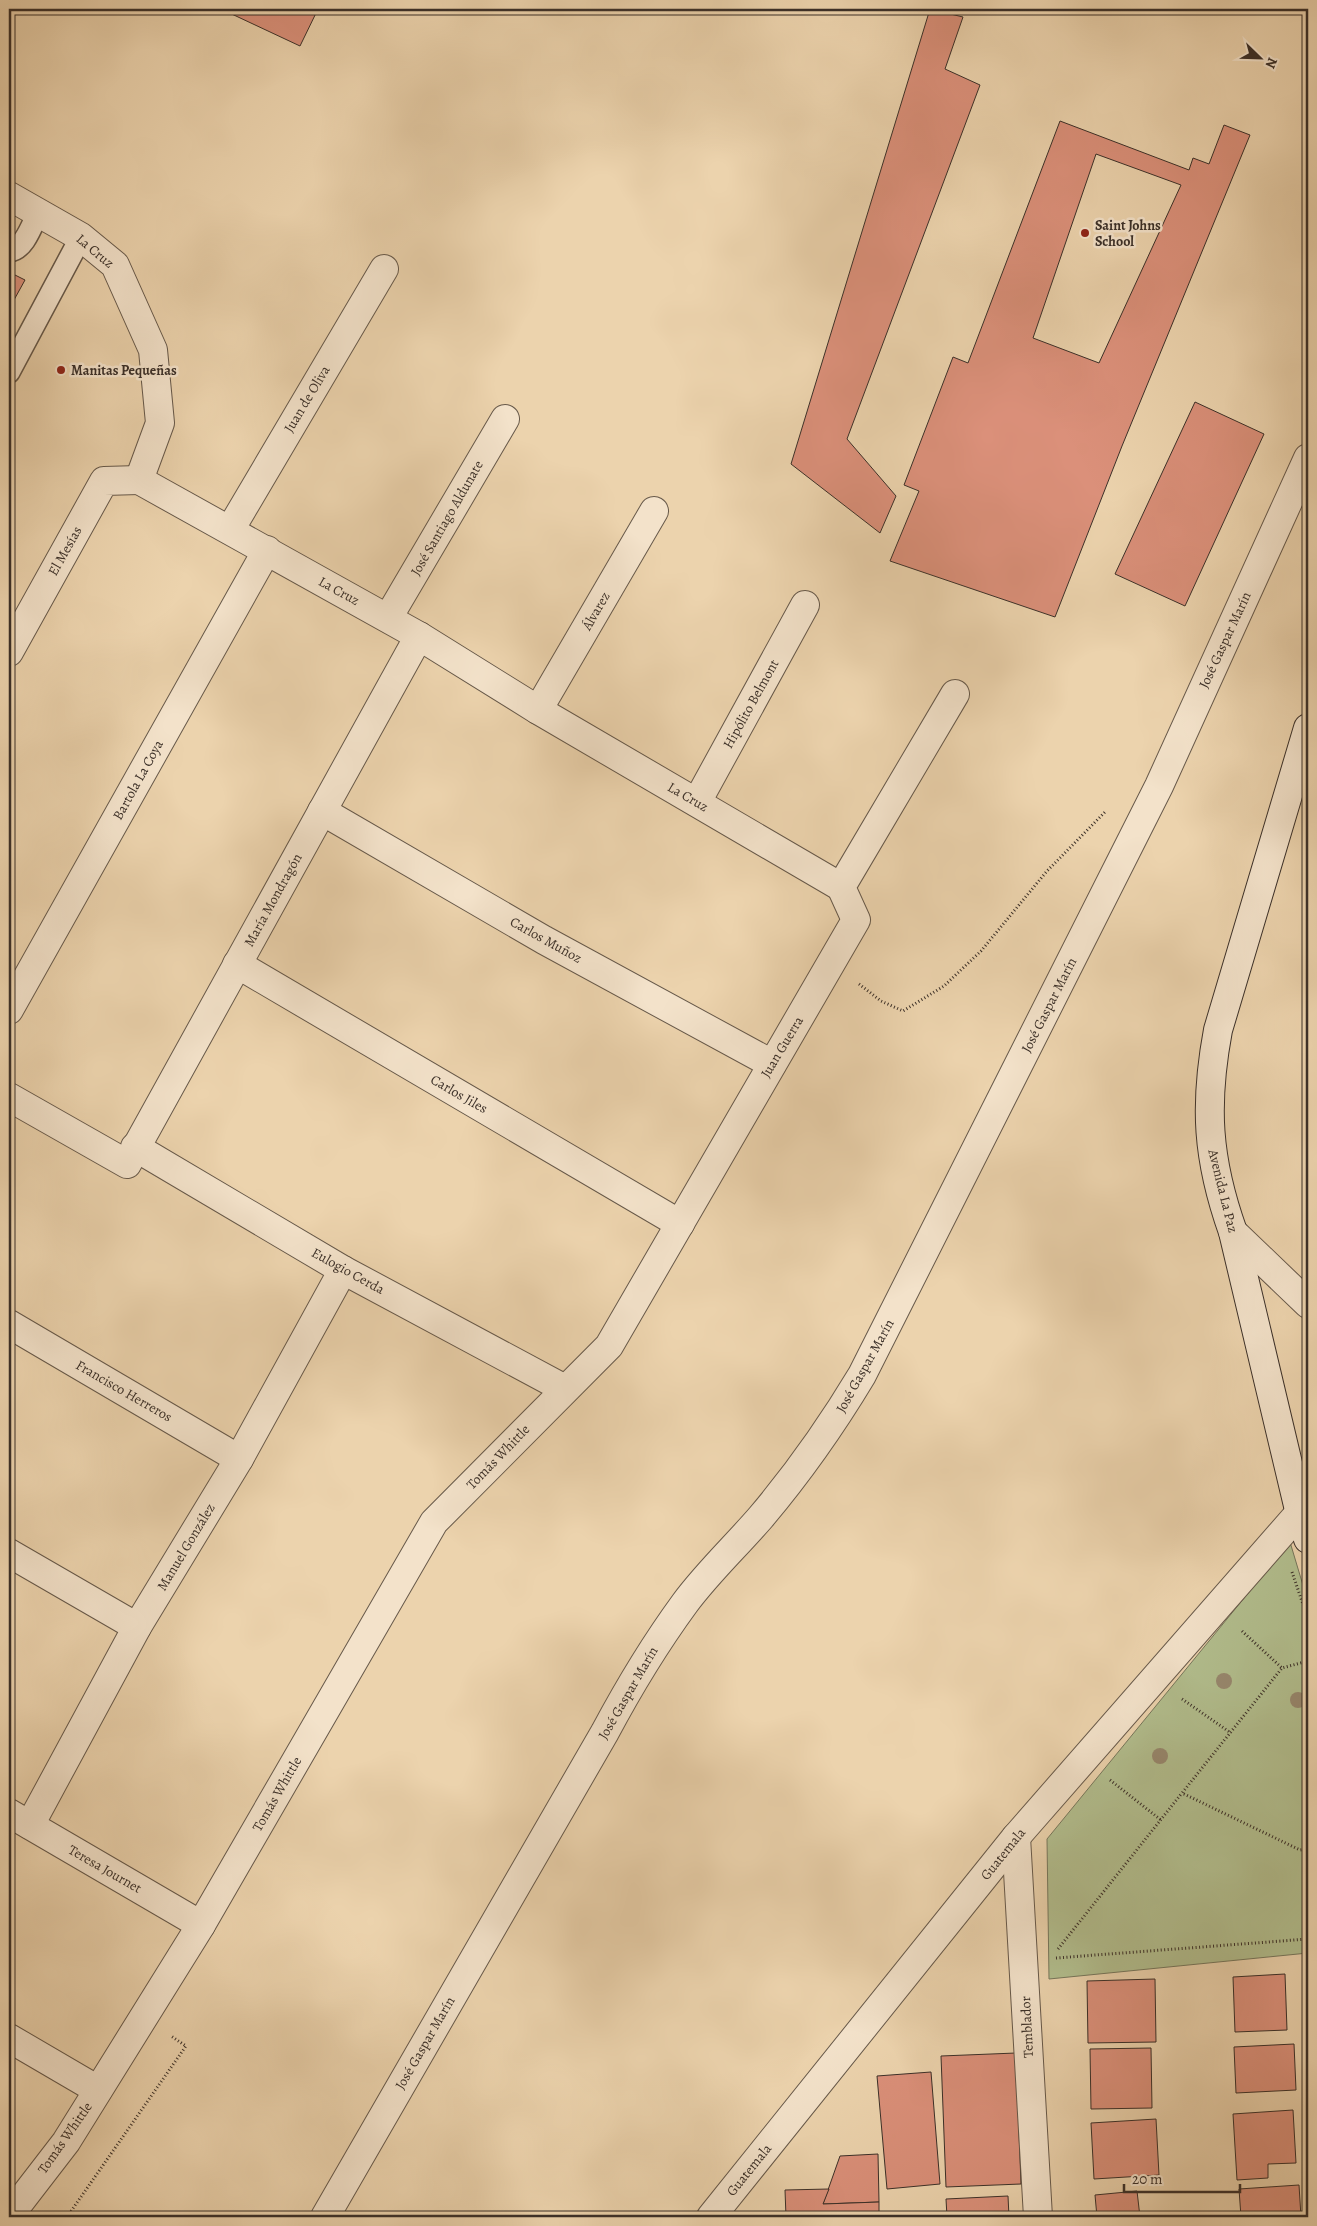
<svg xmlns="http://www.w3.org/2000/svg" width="1317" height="2226" font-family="Alegreya,serif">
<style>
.park{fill:#b2be8e;stroke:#76775c}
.building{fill:#db907a;stroke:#3b3029;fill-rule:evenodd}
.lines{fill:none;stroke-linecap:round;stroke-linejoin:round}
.service-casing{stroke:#67594a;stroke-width:24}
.minor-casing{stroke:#67594a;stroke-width:30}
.tertiary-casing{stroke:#67594a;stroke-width:30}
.secondary-casing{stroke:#3b3029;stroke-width:30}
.path{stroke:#3b3029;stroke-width:3;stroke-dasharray:1 2.5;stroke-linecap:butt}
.service{stroke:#f3e2ca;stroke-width:21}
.minor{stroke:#f3e2ca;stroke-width:28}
.tertiary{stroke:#f3e2ca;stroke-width:28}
.secondary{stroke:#f3e2ca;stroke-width:28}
.tree{fill:#98896f}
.poi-dot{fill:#8f2418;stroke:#f3e2ca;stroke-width:2}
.labels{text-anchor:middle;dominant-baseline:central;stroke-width:5;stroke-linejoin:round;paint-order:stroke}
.poi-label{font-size:14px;font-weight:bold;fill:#3b3029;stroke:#f3e2ca;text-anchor:start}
.street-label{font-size:14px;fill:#3b3029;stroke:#f3e2ca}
</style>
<rect width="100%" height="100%" fill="#ecd3ad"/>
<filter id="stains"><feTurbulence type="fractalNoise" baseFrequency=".004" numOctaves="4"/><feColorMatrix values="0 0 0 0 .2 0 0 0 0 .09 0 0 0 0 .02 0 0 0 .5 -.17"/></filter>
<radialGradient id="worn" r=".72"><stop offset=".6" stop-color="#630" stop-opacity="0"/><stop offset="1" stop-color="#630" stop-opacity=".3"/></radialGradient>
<!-- park -->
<path class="park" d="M1290 1542 1308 1602V1953L1049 1979 1047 1839Z"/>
<!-- building -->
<g class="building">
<path d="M221 9H318L300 46Z"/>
<path d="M930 9 963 17 945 69 980 85 847 439 896 496 880 533 791 464Z"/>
<path d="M1060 121 1189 170 1193 158 1209 164 1224 125 1250 135 1122 446 1055 617 890 561 919 491 904 485 953 357 968 363ZM1096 154 1181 185 1099 363 1033 338Z"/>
<path d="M9 272 25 280 9 309Z"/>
<path d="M1195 402 1264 434 1185 606 1115 574Z"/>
<path d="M1285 1974 1287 2030 1235 2032 1233 1977Z"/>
<path d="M1155 1979 1156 2042 1088 2043 1087 1981Z"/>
<path d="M1294 2044 1296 2090 1236 2093 1234 2047Z"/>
<path d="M1151 2048 1152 2108 1091 2109 1090 2049Z"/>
<path d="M1016 2053 1021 2184 946 2187 941 2056Z"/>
<path d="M931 2072 940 2184 887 2189 877 2076Z"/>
<path d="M1293 2110 1296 2163 1268 2164V2178L1237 2180 1233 2114Z"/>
<path d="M1156 2119 1159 2175 1094 2179 1091 2123Z"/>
<path d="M878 2154 879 2202 823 2204 840 2156Z"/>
<path d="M1299 2185 1301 2217H1241L1239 2189Z"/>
<path d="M829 2189 823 2204 879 2202V2217H786L785 2190Z"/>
<path d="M1137 2191 1140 2217H1097L1095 2195Z"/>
<path d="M1008 2196 1009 2217H947L946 2199Z"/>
</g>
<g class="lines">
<!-- service casing -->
<g class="service-casing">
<g id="service">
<path d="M9 251C24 250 32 225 38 213"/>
<path d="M9 372 81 237"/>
</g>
</g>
<!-- minor casing -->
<g class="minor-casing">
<g id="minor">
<path d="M9 196 81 237 115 265 153 350 160 423 139 480"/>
<path d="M139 480 419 636 538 710 841 887"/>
<path d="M230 530 384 269"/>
<path d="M388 618 505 419"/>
<path d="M9 652 104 481 139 480"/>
<path d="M538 710 654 511"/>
<path d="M697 802 805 605"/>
<path d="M322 811 544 940 772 1064"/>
<path d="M237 964 680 1224"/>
<path d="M9 1010 267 550"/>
<path d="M9 1097 127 1164 419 636"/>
<path d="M135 1147 343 1270 565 1389"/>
<path d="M9 1324 239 1459"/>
<path d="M9 1553 137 1627"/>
<path d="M9 1813 201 1925"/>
<path d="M30 1825 137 1627 239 1459 343 1270"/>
<path d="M1016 1837 1038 2217"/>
<path d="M9 2038 98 2090"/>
<path d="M9 2216 66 2142 201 1925 434 1522 609 1346 856 920 841 887 955 694"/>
<path d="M711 2217 1016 1837 1308 1503"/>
</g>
</g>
<!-- tertiary casing -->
<g class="tertiary-casing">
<g id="tertiary">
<path d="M1233 1232 1308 1304"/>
<path d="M325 2217 605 1732C629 1687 655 1644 685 1603 708 1572 736 1546 761 1517 799 1472 832 1425 862 1375L1159 786 1308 458"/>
</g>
</g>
<!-- secondary casing -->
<g class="secondary-casing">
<path id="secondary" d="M1308 728 1218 1030C1204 1105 1207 1159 1233 1232L1300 1514 1308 1539"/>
</g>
<!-- path -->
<g class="path">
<path d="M859 984 881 1001 903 1011 944 986 981 951 1047 871 1106 811"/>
<path d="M1292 1572 1308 1619"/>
<path d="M1242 1631 1282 1668"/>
<path d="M1308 1661 1282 1668 1182 1793 1300 1850 1308 1849"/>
<path d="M1182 1699 1231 1733"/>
<path d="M1110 1780 1161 1820"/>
<path d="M1058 1949 1182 1793"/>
<path d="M1056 1958 1308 1939"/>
<path d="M67 2217 186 2046 171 2036"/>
</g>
<!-- service -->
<use href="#service" class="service"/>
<!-- minor -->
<use href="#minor" class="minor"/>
<!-- tertiary -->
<use href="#tertiary" class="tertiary"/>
<!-- secondary -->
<use href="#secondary" class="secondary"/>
</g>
<!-- trees -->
<g class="tree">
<circle cx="1224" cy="1681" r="8"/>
<circle cx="1298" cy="1700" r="8"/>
<circle cx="1160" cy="1756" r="8"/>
</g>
<!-- markers -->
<g class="poi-dot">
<circle cx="1085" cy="233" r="5"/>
<circle cx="61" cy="370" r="5"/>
</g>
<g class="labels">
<!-- poi labels -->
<g class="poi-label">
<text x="1095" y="225">Saint Johns<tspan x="1095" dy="16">School</tspan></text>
<text x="71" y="370">Manitas Pequeñas</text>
</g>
<!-- street labels -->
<g class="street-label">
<text transform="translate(95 251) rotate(40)">La Cruz</text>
<text transform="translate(307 399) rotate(-59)">Juan de Oliva</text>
<text transform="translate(447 518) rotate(-60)">José Santiago Aldunate</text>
<text transform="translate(65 551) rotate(-61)">El Mesías</text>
<text transform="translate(339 591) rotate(29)">La Cruz</text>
<text transform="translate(596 611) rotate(-60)">Álvarez</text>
<text transform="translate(1225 640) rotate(-65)">José Gaspar Marín</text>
<text transform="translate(751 704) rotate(-61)">Hipólito Belmont</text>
<text transform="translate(138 780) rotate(-61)">Bartola La Coya</text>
<text transform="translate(688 797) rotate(30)">La Cruz</text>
<text transform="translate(273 900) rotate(-61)">María Mondragón</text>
<text transform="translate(546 940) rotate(29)">Carlos Muñoz</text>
<text transform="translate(1049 1005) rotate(-63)">José Gaspar Marín</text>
<text transform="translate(782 1047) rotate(-59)">Juan Guerra</text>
<text transform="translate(459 1094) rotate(30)">Carlos Jiles</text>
<text transform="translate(1223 1191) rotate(76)">Avenida La Paz</text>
<text transform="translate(348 1271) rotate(29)">Eulogio Cerda</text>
<text transform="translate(865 1366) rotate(-61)">José Gaspar Marín</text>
<text transform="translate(124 1391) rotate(30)">Francisco Herreros</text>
<text transform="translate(498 1457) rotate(-46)">Tomás Whittle</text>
<text transform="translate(186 1547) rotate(-59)">Manuel González</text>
<text transform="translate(628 1693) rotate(-60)">José Gaspar Marín</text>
<text transform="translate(277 1794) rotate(-60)">Tomás Whittle</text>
<text transform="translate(1003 1854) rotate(-51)">Guatemala</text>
<text transform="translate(105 1869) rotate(30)">Teresa Journet</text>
<text transform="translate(1027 2027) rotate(-93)">Temblador</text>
<text transform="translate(425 2043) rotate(-60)">José Gaspar Marín</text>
<text transform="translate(65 2138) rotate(-55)">Tomás Whittle</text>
<text transform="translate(749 2170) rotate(-51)">Guatemala</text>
</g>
</g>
<!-- margin -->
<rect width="1317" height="2226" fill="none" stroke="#ecd3ad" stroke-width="30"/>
<rect x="10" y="10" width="1297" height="2206" fill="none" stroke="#3b3029" stroke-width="2.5"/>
<rect x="15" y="15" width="1287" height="2196" fill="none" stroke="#3b3029"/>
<!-- north arrow -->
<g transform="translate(1260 58) rotate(113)" stroke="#f3e2ca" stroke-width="4" paint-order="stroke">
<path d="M0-4L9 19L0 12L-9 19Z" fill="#3b3029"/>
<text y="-8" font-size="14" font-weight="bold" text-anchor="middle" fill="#3b3029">N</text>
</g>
<!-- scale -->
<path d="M1124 2184v8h116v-8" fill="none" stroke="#3b3029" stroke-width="2.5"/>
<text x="1132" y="2184" font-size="15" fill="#3b3029" stroke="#f3e2ca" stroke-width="4" paint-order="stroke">20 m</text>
<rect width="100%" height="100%" filter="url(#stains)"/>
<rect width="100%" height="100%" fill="url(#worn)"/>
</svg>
